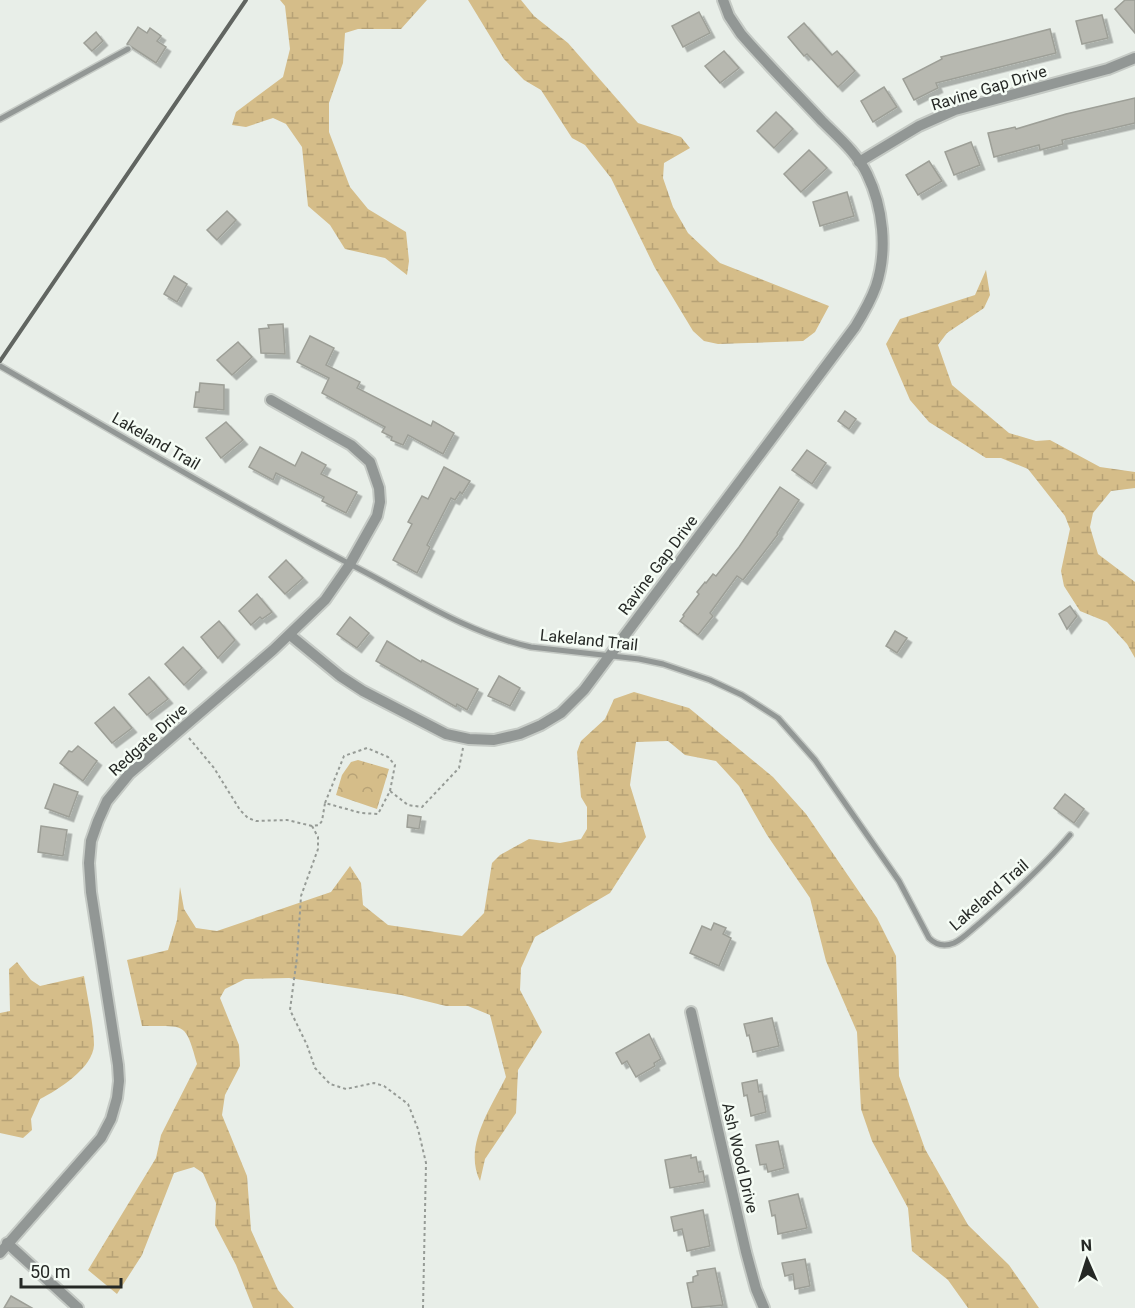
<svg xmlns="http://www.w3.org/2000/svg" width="1135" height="1308" font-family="Roboto,sans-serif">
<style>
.wetland{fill:url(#wetland-marsh)}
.park{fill:url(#park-crowns)}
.building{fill:#b7b8b0;stroke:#9d9f97;stroke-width:1.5;filter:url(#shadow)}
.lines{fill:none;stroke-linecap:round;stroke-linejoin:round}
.service-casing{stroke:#c5cac5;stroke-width:8}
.minor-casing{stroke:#c5cac5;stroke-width:14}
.path{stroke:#969b96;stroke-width:2;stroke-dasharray:3 3;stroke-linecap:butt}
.service{stroke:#929795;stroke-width:5}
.minor{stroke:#929795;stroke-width:10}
.rail{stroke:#616561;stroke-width:4}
.labels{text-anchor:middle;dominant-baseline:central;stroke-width:5;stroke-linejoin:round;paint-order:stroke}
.street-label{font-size:16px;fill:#252825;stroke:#f5fcf5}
</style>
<defs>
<pattern id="wetland-marsh" width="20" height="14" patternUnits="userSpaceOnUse" patternTransform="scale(1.5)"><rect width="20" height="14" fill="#d5bd89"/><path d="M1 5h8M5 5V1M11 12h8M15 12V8" fill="none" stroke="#b7a276"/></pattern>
<pattern id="park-crowns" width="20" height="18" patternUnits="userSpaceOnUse" patternTransform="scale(1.5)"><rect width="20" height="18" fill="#d5bd89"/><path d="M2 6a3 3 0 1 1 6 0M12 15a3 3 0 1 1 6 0" fill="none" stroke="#b7a276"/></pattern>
<filter id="shadow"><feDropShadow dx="4.5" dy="4.5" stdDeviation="0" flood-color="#0004"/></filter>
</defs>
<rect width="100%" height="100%" fill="#e8eee8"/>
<!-- wetland -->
<g class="wetland">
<path d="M280 0H427L401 29H358L345 33 343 63 329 103V132L350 187 368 209 406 232 409 261 407 275 385 258 345 249 330 225 308 206 302 147 286 124 273 118 246 127 232 125 236 112 283 77 290 49 285 6Z"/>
<path d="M468 0H521L534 16 568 43 638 123 681 137 690 148 664 163 663 178 673 207 688 233 720 263 829 306 815 332 803 341 718 344 704 341 693 331 655 268 611 178 585 145 572 138 541 90 524 80 504 59Z"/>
<path d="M986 270 990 295 984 308 947 333 938 345 952 385 1009 433 1036 441 1050 440 1100 467 1135 472V488L1111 491 1093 513 1090 527 1098 554 1135 582V658L1127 644 1107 622 1080 611 1064 586 1061 571 1070 529 1065 516 1028 469 1001 458H986L929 422 910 400 886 344 900 319 975 295Z"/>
<path d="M634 692 689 708 773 777 806 814 877 918 896 956 899 1076 925 1149 968 1225 1009 1265 1039 1308H968L948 1280 912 1251 908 1208 872 1141 861 1109 857 1032 826 961 810 898 767 835 739 786 716 761 685 755 668 741 636 742 630 785 646 837 610 893 535 937 521 968 520 990 542 1032 518 1070 516 1113 485 1159 480 1181C463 1146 491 1108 506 1077L490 1015 468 1006H446L401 995 289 978 245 979 225 989 220 998 239 1045 240 1066 225 1095 222 1115 247 1176 251 1230 278 1290 294 1308H253L236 1265 215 1225 216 1203 203 1173 194 1167 174 1173 142 1255 117 1294 88 1270 156 1158 161 1135 197 1064C185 1020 185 1027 142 1026L127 960 168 950 177 920 180 887 184 909 196 928 217 931 331 892 350 866 361 883 363 905 388 925 462 936 484 913 492 863 500 855 529 839 560 843 581 839 587 829V807L581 797 577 752 581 741 605 719 614 699Z"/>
<path d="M17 962 31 980 40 986 84 976C87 995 94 1027 94 1045 93 1068 58 1090 40 1099L31 1119 32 1130 23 1138 0 1133V1013L10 1011 9 969Z"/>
</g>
<!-- park -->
<path class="park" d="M358 760 389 769 377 809 336 795 342 775 351 762Z"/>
<!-- building -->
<g class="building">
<path d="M1125 0H1135V33L1115 9Z"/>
<path d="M699 12 710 33 683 47 672 26Z"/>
<path d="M1102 15 1108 38 1082 44 1076 21Z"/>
<path d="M804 23 832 55 837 51 855 71 838 87 807 54 804 56 788 37Z"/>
<path d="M138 27 147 33 150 28 161 36 157 41 166 47 156 63 127 44Z"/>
<path d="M1050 29 1056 53 936 83 938 88 914 100 903 79 942 59 941 57Z"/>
<path d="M96 32 103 41 92 51 84 43Z"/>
<path d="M724 51 739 68 720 83 705 66Z"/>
<path d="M884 87 897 107 873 122 861 101Z"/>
<path d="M1135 98V123L1062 140 1063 144 1040 150 1039 145 994 157 988 133 1015 127 1016 129 1066 114Z"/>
<path d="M776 112 793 129 774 148 757 131Z"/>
<path d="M971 142 980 165 954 175 945 152Z"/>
<path d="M809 150 827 168 801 192 784 174Z"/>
<path d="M929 161 942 181 918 195 906 175Z"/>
<path d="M847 192 854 216 820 226 813 202Z"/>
<path d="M227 211 236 220 217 240 207 230Z"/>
<path d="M174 276 187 284 177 302 164 294Z"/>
<path d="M283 324 285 354 261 353 259 329 269 328 268 325Z"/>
<path d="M310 336 334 348 326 365 360 382 357 388 431 426 433 421 454 433 443 454 408 435 403 445 391 440 392 437 382 432 385 427 322 393 329 378 297 362Z"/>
<path d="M238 342 252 357 232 375 217 360Z"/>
<path d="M200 383 224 385V410L194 407 196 392H199Z"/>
<path d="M845 411 856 419 849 429 838 421Z"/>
<path d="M226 422 243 440 221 458 206 438Z"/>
<path d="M260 447 295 466 302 452 326 465 321 474 357 492 346 513 322 501 324 497 276 473 273 480 249 467Z"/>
<path d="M807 450 826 463 812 484 792 470Z"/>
<path d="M444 467 470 481 462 494 460 492 455 500 451 498 427 545 430 547 417 573 393 560 412 524 408 522 422 496 428 499Z"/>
<path d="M780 487 799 500 777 533 778 534 743 580 737 576 710 613 713 616 698 635 680 621 684 616 683 615 699 594 697 592 705 582 706 583 713 574 716 576 739 547Z"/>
<path d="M286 560 303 578 285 594 269 577Z"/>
<path d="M257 594 272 612 262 619 260 617 251 625 239 611Z"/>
<path d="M1070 606 1077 616 1067 629 1059 614Z"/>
<path d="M350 617 369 633 357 648 337 634Z"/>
<path d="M219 621 235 640 218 658 201 637Z"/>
<path d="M895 631 907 638 897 653 886 646Z"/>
<path d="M387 641 421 662 422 660 478 689 467 710 457 704 456 707 376 661Z"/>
<path d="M183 647 202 668 184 685 165 664Z"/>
<path d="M499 676 520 688 510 706 488 696Z"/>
<path d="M149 677 168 699 147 715 129 694Z"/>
<path d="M114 707 132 728 112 743 95 723Z"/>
<path d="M78 746 97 761 83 781 60 763 69 751 72 752Z"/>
<path d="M54 784 78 792 69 817 45 808Z"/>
<path d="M1065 794 1084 809 1074 823 1054 808Z"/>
<path d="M408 815 421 817 419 829 407 827Z"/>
<path d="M41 826 67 830 63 856 38 852Z"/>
<path d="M714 923 726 928 723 934 731 938 719 966 690 953 702 926 711 930Z"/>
<path d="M772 1018 779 1046 753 1052 749 1035 747 1036 744 1024Z"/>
<path d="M649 1034 661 1059 654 1063 655 1066 636 1077 627 1061 622 1064 616 1053Z"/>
<path d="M757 1080 759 1092 762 1091 766 1112 751 1116 747 1095 744 1096 742 1083Z"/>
<path d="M778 1141 784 1168 768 1172 766 1164 760 1165 756 1145Z"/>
<path d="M691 1155V1158L696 1157 699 1172 703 1171 705 1182 670 1188 665 1160Z"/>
<path d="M798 1194 807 1228 778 1234 775 1215 772 1216 769 1201Z"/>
<path d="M703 1210 710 1246 687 1251 682 1229 674 1231 671 1217Z"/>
<path d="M805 1259 810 1286 795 1289 793 1274 785 1276 782 1263Z"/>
<path d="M715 1268 723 1305 692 1308 687 1283 693 1282V1277L698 1275 697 1271Z"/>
<path d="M11 1296 32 1308H4Z"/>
</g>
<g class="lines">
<!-- service casing -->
<g class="service-casing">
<g id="service">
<path d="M0 119 128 49"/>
<path d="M0 366C121 436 241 507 365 572 418 600 471 634 531 647L639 659 663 664 710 680 742 695 778 718 815 760 899 881 929 938C936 945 944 947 954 943 963 939 972 929 980 923 1012 895 1043 867 1070 835"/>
</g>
</g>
<!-- minor casing -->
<g class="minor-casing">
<g id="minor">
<path d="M859 162 919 126 955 110 1108 69 1135 58"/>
<path d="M290 635 340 676 363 691 446 734 469 739 494 740 520 734 541 725 561 713 584 690 855 327C863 314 871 300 876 286 888 250 883 207 867 174 857 153 838 137 822 121 795 92 767 64 741 34L729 16 723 0"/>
<path d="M691 1012 746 1252 756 1289 764 1308"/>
<path d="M7 1243 78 1308"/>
<path d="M0 1253 101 1138 111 1119 117 1098 119 1081 118 1065 91 892 89 863 91 841 98 821 107 801 129 774 273 650 325 600 350 564 377 516 380 502 379 488 370 462 351 445 271 400"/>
</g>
</g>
<!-- path -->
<g class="path">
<path d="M189 738 214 768 240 810 248 818 256 821 287 820 312 826 319 825 322 821 325 803 361 813 378 814 390 791 408 805 422 807 459 768 463 748"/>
<path d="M325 803 344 756 367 748 388 757 395 765 390 791"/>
<path d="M312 826 318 837V849L301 896 297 957 290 1010 307 1045 315 1068 330 1084 346 1089 374 1083 384 1086 408 1104 418 1129 426 1163 423 1308"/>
</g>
<!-- service -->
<use href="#service" class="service"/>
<!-- minor -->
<use href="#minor" class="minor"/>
<!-- rail -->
<path class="rail" d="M0 361 246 0"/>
</g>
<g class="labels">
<!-- street labels -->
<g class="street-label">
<text transform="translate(989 88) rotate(-17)">Ravine Gap Drive</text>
<text transform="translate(156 441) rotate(30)">Lakeland Trail</text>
<text transform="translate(658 565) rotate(-53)">Ravine Gap Drive</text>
<text transform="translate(589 640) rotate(6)">Lakeland Trail</text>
<text transform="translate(148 740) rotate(-42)">Redgate Drive</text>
<text transform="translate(989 895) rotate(-41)">Lakeland Trail</text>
<text transform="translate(740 1158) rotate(77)">Ash Wood Drive</text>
</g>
</g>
<!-- north arrow -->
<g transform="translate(1087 1260) rotate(357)" stroke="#f5fcf5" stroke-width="4.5" paint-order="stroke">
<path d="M0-4.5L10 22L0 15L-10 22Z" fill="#252825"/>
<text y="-9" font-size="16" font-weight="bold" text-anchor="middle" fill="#252825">N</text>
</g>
<!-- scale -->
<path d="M21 1278v9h100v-9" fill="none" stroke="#252825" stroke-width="3"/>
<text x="30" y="1278" font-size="18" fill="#252825" stroke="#f5fcf5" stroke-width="4.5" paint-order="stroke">50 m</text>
</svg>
